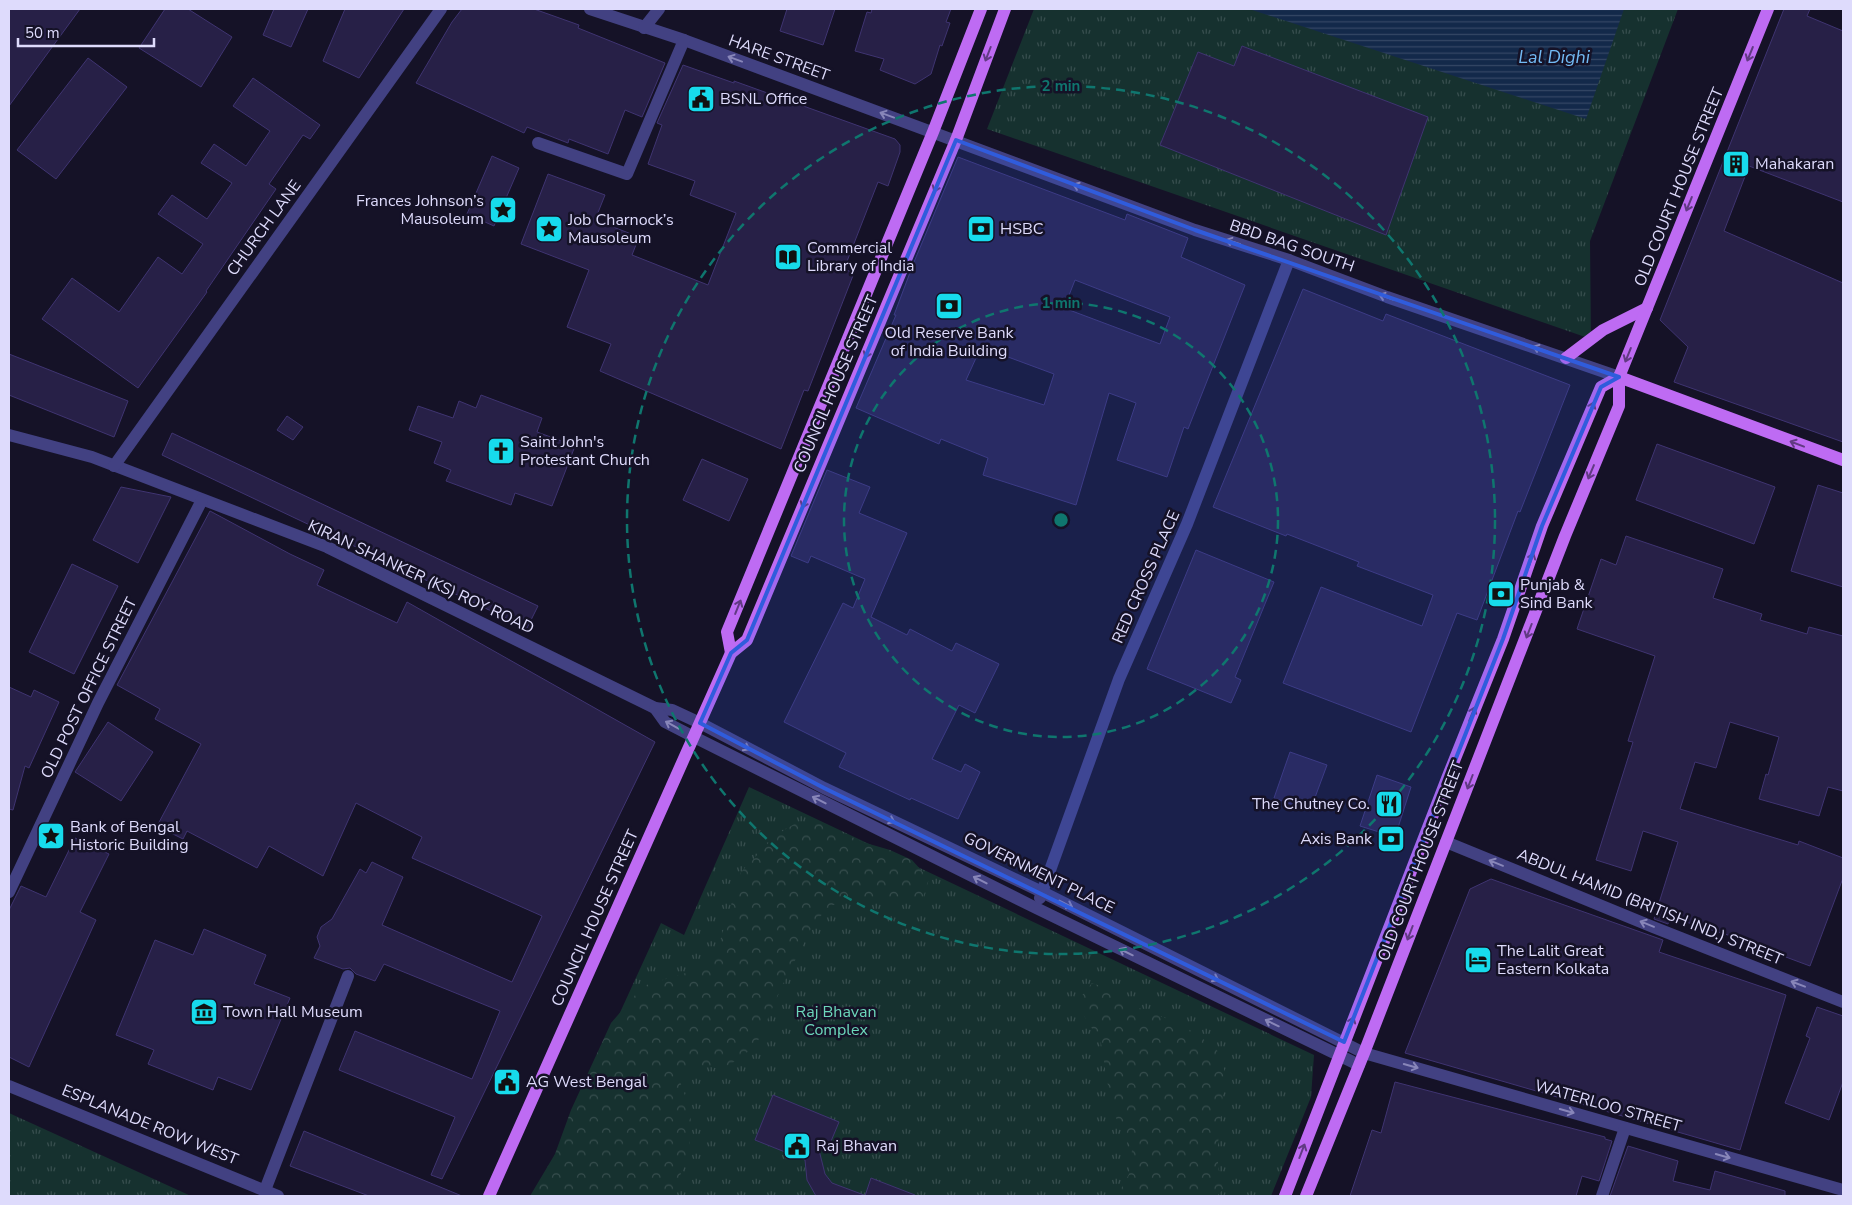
<svg xmlns="http://www.w3.org/2000/svg" width="1852" height="1205" font-family="'Nunito Sans',sans-serif">
<style>
.grass{fill:url(#grass-tufts)}
.forest{fill:url(#forest-crowns)}
.water{fill:url(#water-rules)}
.building{fill:#272047;stroke:#3f3471;fill-rule:evenodd}
.lines{fill:none;stroke-linecap:round;stroke-linejoin:round}
.minor{stroke:#424182;stroke-width:12}
.major{stroke:#be6bf3;stroke-width:12}
.oneway{stroke:#613a83}
.oneway2{stroke:#8886b9}
.marked{fill:#305cdc;fill-opacity:0.2;stroke:#305cdc;stroke-width:4;stroke-linejoin:round}
.ring{fill:none;stroke:#0f766e;stroke-width:2.5;stroke-dasharray:9 6}
.labels{text-anchor:middle;dominant-baseline:central;stroke-width:5;stroke-linejoin:round;paint-order:stroke}
.street-label{font-size:16px;fill:#dedbfc;stroke:#151227}
.poi-label{font-size:16px;fill:#dedbfc;stroke:#151227;text-anchor:start}
.park-label{font-size:16px;fill:#6cd7bb;stroke:#151227}
.water-label{font-size:18px;font-style:italic;fill:#72baf4;stroke:#151227}
.centre{fill:#0f766e;stroke:#151227;stroke-width:2.5}
.ring-label{font-size:15px;text-anchor:middle;font-weight:bold;fill:#0f766e;stroke:#151227;stroke-width:5;stroke-linejoin:round;paint-order:stroke}
</style>
<defs>
<pattern id="grass-tufts" width="24" height="20" patternUnits="userSpaceOnUse" patternTransform="scale(1.25)"><rect width="24" height="20" fill="#16312f"/><path d="M3 7l-1-3M5 7V3M7 7l1-3M15 17l-1-3M17 17v-4M19 17l1-3" fill="none" stroke="#374e4e"/></pattern>
<pattern id="forest-crowns" width="20" height="18" patternUnits="userSpaceOnUse" patternTransform="scale(1.25)"><rect width="20" height="18" fill="#16312f"/><path d="M2 6a3 3 0 1 1 6 0M12 15a3 3 0 1 1 6 0" fill="none" stroke="#374e4e"/></pattern>
<pattern id="water-rules" width="6" height="5" patternUnits="userSpaceOnUse" patternTransform="scale(1.25)"><rect width="6" height="5" fill="#13294a"/><path d="M0 2.5h6" fill="none" stroke="#354765"/></pattern>
</defs>
<rect width="100%" height="100%" fill="#151227"/>
<!-- grass -->
<g class="grass">
<path d="M1034 9H1678L1590 241 1591 339 987 129Z"/>
<path d="M749 787 1314 1055 1311 1097 1271 1196H536L661 923 684 935Z"/>
<path d="M9 1113 191 1196H9Z"/>
</g>
<!-- forest -->
<g class="forest">
<path d="M796 823 821 824 866 843 890 850 912 860 929 879 922 901 899 902 879 900H856L833 905 815 921 783 984 757 1043 741 1058 721 1069 699 1065 679 1079C684 1093 691 1109 691 1124 692 1149 681 1174 672 1196H530L555 1154 571 1110 611 1023 643 986 689 972 711 958 721 938 741 872 776 835Z"/>
<path d="M1092 983 1114 991 1134 1006 1178 1023 1198 1035 1217 1050 1225 1072 1218 1144V1167L1223 1189 1217 1196H1117L1129 1174 1132 1150 1112 1110 1101 1043 1076 1003Z"/>
</g>
<!-- water -->
<path class="water" d="M1249 9H1624L1586 119Z"/>
<!-- building -->
<g class="building">
<path d="M9 9H80L9 106Z"/>
<path d="M165 9H188L232 37 201 87 139 48Z"/>
<path d="M274 9H308L291 47 263 35Z"/>
<path d="M345 9H404L359 78 323 61Z"/>
<path d="M462 9H534L579 25 578 28 665 63 642 117 625 110 608 154 569 139 568 143 527 127 524 133 416 83 452 22Z"/>
<path d="M787 9H835L823 45 780 31Z"/>
<path d="M872 9H951L946 22 950 23 942 46 940 45 931 74 915 84 880 70 884 59 855 51 867 12 871 13Z"/>
<path d="M1784 9H1810L1807 16 1843 31V202L1749 166 1724 231 1843 283V442L1674 382 1688 347 1660 320Z"/>
<path d="M1242 46 1428 117 1386 235 1160 145 1198 52 1234 66Z"/>
<path d="M88 58 127 87 56 179 17 150Z"/>
<path d="M683 65 734 83V81L895 139 900 145V152L888 186 878 182 844 269 854 273 808 391 804 390 781 449 600 371 611 344 567 327 589 270 521 244 548 174 605 195 595 220 639 237 632 255 708 285 736 213 690 195 695 181 648 164 662 125 657 123Z"/>
<path d="M253 78 320 125 310 139 303 135 269 184 276 189 206 291 207 292 138 388 42 319 72 278 119 312 158 257 182 274 203 244 158 214 172 195 207 219 232 183 201 163 214 144 246 166 270 131 233 106Z"/>
<path d="M492 156 519 168 494 226 467 214Z"/>
<path d="M958 157 1125 220 1127 214 1188 238 1181 257 1245 285 1188 429 1184 427 1167 477 1117 460 1136 403 1109 393 1076 505 983 475 988 458 941 439 939 444 856 408 896 315H894L914 262ZM1075 280 1170 317 1160 344 1064 308ZM981 347 1054 374 1044 405 966 380Z"/>
<path d="M1303 289 1383 321 1386 314 1570 385 1520 512 1518 511 1477 620 1457 613 1411 732 1283 683 1321 587 1422 626 1433 595 1357 566 1359 562 1287 534 1286 536 1213 507Z"/>
<path d="M9 354 128 401 114 437 9 395Z"/>
<path d="M481 395 542 418 537 432 575 446 552 506 515 493 511 505 446 481 451 470 434 463 442 442 409 430 418 406 453 418 459 401 476 408Z"/>
<path d="M287 416 303 427 293 440 277 430Z"/>
<path d="M172 433 538 606 527 628 162 455Z"/>
<path d="M1657 444 1775 487 1754 544 1636 500Z"/>
<path d="M702 459 748 479 729 521 683 500Z"/>
<path d="M827 470 870 487 859 513 907 533 871 617 907 635 910 629 952 651 956 643 999 664 975 713 959 705 932 759 961 772 965 764 980 772 958 819 911 798 910 800 839 767 846 753 784 722 843 603 853 608 865 579 811 556 808 563 791 556Z"/>
<path d="M1818 485 1843 493V587L1791 571Z"/>
<path d="M121 487 171 497 138 563 93 540Z"/>
<path d="M210 511 290 554 324 570 317 585 397 623 407 602 655 742 442 1179 431 1175 455 1117 339 1070 355 1031 472 1079 500 1011 384 964 375 981 356 974 350 968 343 969 314 958 320 946 317 937 321 927 332 919 360 869 366 873 372 862 403 877 382 925 512 982 542 916 412 858 422 837 356 803 323 876 269 846 257 868 187 831 183 839 157 826 201 744 155 719 160 709 117 685Z"/>
<path d="M1626 536 1723 569 1713 598 1762 614 1760 620 1807 634 1809 627 1843 636V791L1828 787 1819 816 1759 799 1766 774 1768 775 1779 737 1730 722 1716 768 1695 762 1680 809 1798 845 1799 841 1843 858V878L1810 966 1759 947 1760 945 1670 917 1668 924 1654 919 1678 842 1643 831 1631 871 1596 860 1633 742 1628 741 1655 656 1577 629 1601 559 1616 565Z"/>
<path d="M1196 550 1274 582 1235 677 1241 680 1231 703 1147 669Z"/>
<path d="M72 564 118 586 74 674 29 652Z"/>
<path d="M9 687 31 697 34 690 59 702 29 768 25 766 13 810 9 809Z"/>
<path d="M108 722 153 752 121 801 75 772Z"/>
<path d="M1290 752 1327 765 1310 811 1274 798Z"/>
<path d="M1377 775 1411 787 1395 837 1360 826Z"/>
<path d="M75 838 109 854 80 912 96 920 29 1067 9 1057V910L21 886 46 897Z"/>
<path d="M1491 879 1663 940 1659 952 1786 995 1740 1150 1405 1053 1470 889Z"/>
<path d="M204 929 266 955 254 984 290 998 251 1090 218 1077 213 1090 148 1064 154 1050 116 1035 155 940 193 955Z"/>
<path d="M1817 1007 1843 1016V1082L1829 1120 1785 1103 1810 1038 1806 1036Z"/>
<path d="M1395 1082 1605 1137V1139L1612 1141 1599 1181 1582 1176 1576 1196H1350L1372 1130 1381 1133Z"/>
<path d="M773 1095 839 1122 829 1146 817 1142 825 1174 832 1183 864 1195V1196H816L807 1180 805 1160 755 1140Z"/>
<path d="M304 1131 462 1196H369L290 1166Z"/>
<path d="M1628 1146 1678 1161 1673 1181 1710 1190 1715 1171 1785 1191V1196H1610Z"/>
<path d="M871 1178 915 1195V1196H865Z"/>
</g>
<g class="lines">
<!-- minor -->
<g class="minor">
<path d="M590 9 684 40 1195 230 1289 260 1387 297 1619 377"/>
<path d="M644 28 659 9"/>
<path d="M538 143 627 174 684 40"/>
<path d="M9 435 92 457 327 547 655 708 672 710 700 723 824 788 1042 892 1364 1053 1843 1190"/>
<path d="M114 466 441 9"/>
<path d="M655 708 665 722 694 737 1036 908 1359 1065"/>
<path d="M1446 842 1653 927 1843 1002"/>
<path d="M9 892 98 703 202 500"/>
<path d="M1040 898 1119 679 1187 524 1289 260"/>
<path d="M9 1086 278 1196"/>
<path d="M265 1190 348 976"/>
<path d="M1602 1196 1625 1128"/>
</g>
<!-- major -->
<g class="major">
<path d="M1566 358 1603 330 1647 308"/>
<path d="M1619 377 1843 460"/>
<path d="M731 653 727 632 933 132 981 9"/>
<path d="M489 1196 731 653 747 640 956 140 1005 9"/>
<path d="M1285 1196 1448 776 1503 639 1542 526 1601 387 1619 377"/>
<path d="M1306 1196 1364 1053 1565 536 1619 406V377L1768 9"/>
</g>
</g>
<!-- one-way arrows -->
<defs><path id="oneway-shaft" d="M-6 0H5M1.5-3L5.5 0L1.5 3" fill="none" stroke-width="1.6" stroke-linecap="round" stroke-linejoin="round" transform="scale(1.25)"/></defs>
<g class="oneway">
<use href="#oneway-shaft" transform="translate(988 54) rotate(111)"/>
<use href="#oneway-shaft" transform="translate(1750 54) rotate(112)"/>
<use href="#oneway-shaft" transform="translate(937 185) rotate(113)"/>
<use href="#oneway-shaft" transform="translate(1689 204) rotate(112)"/>
<use href="#oneway-shaft" transform="translate(868 351) rotate(113)"/>
<use href="#oneway-shaft" transform="translate(1628 355) rotate(112)"/>
<use href="#oneway-shaft" transform="translate(1591 409) rotate(-67)"/>
<use href="#oneway-shaft" transform="translate(1797 444) rotate(-159)"/>
<use href="#oneway-shaft" transform="translate(1591 472) rotate(113)"/>
<use href="#oneway-shaft" transform="translate(805 501) rotate(113)"/>
<use href="#oneway-shaft" transform="translate(1531 560) rotate(-71)"/>
<use href="#oneway-shaft" transform="translate(738 607) rotate(-68)"/>
<use href="#oneway-shaft" transform="translate(1529 631) rotate(111)"/>
<use href="#oneway-shaft" transform="translate(1472 714) rotate(-68)"/>
<use href="#oneway-shaft" transform="translate(1470 782) rotate(111)"/>
<use href="#oneway-shaft" transform="translate(1410 933) rotate(111)"/>
<use href="#oneway-shaft" transform="translate(1351 1024) rotate(-69)"/>
<use href="#oneway-shaft" transform="translate(1302 1151) rotate(-69)"/>
</g>
<g class="oneway2">
<use href="#oneway-shaft" transform="translate(735 59) rotate(-160)"/>
<use href="#oneway-shaft" transform="translate(887 115) rotate(-160)"/>
<use href="#oneway-shaft" transform="translate(1080 187) rotate(-159)"/>
<use href="#oneway-shaft" transform="translate(1233 242) rotate(-162)"/>
<use href="#oneway-shaft" transform="translate(1386 297) rotate(-160)"/>
<use href="#oneway-shaft" transform="translate(1540 349) rotate(-161)"/>
<use href="#oneway-shaft" transform="translate(672 725) rotate(-151)"/>
<use href="#oneway-shaft" transform="translate(743 746) rotate(28)"/>
<use href="#oneway-shaft" transform="translate(819 800) rotate(-153)"/>
<use href="#oneway-shaft" transform="translate(888 819) rotate(25)"/>
<use href="#oneway-shaft" transform="translate(1496 863) rotate(-158)"/>
<use href="#oneway-shaft" transform="translate(980 880) rotate(-153)"/>
<use href="#oneway-shaft" transform="translate(1066 904) rotate(27)"/>
<use href="#oneway-shaft" transform="translate(1647 924) rotate(-158)"/>
<use href="#oneway-shaft" transform="translate(1126 952) rotate(-154)"/>
<use href="#oneway-shaft" transform="translate(1212 977) rotate(27)"/>
<use href="#oneway-shaft" transform="translate(1798 984) rotate(-159)"/>
<use href="#oneway-shaft" transform="translate(1272 1023) rotate(-154)"/>
<use href="#oneway-shaft" transform="translate(1411 1066) rotate(16)"/>
<use href="#oneway-shaft" transform="translate(1567 1111) rotate(16)"/>
<use href="#oneway-shaft" transform="translate(1723 1156) rotate(16)"/>
</g>
<!-- marked area -->
<path class="marked" d="M956 140 1195 230 1619 377 1601 387 1542 526 1503 639 1344 1042 824 788 700 723 731 653 747 640Z"/>
<!-- distance rings -->
<g class="ring">
<circle cx="1061" cy="520" r="217"/>
<circle cx="1061" cy="520" r="434"/>
</g>
<!-- icons -->
<defs>
<g id="civic-square" transform="scale(1.4375)"><rect x="-9" y="-9" width="18" height="18" rx="4" fill="#17dbec" stroke="#151227"/><path d="M-.6-6.5H3V-4.5H.6V-3L4-1V1h2V6H-6V1h2V-1L-.6-3ZM-1.2 2.5V6h2.4V2.5Z" fill="#111"/></g>
<g id="building-square" transform="scale(1.4375)"><rect x="-9" y="-9" width="18" height="18" rx="4" fill="#17dbec" stroke="#151227"/><path d="M-4-6H4V6H1V3H-1V6H-4ZM-2.5-4.3h1.7v1.8h-1.7ZM.8-4.3h1.7v1.8H.8ZM-2.5-1h1.7V.8h-1.7ZM.8-1h1.7V.8H.8Z" fill="#111"/></g>
<g id="sight-square" transform="scale(1.4375)"><rect x="-9" y="-9" width="18" height="18" rx="4" fill="#17dbec" stroke="#151227"/><path d="M0-6L1.8-2.2L6-1.7L2.9 1.2L3.7 5.4L0 3.3L-3.7 5.4L-2.9 1.2L-6-1.7L-1.8-2.2Z" fill="#111"/></g>
<g id="bank-square" transform="scale(1.4375)"><rect x="-9" y="-9" width="18" height="18" rx="4" fill="#17dbec" stroke="#151227"/><path d="M-6-4H6V4H-6ZM0-2.3a2.3 2.3 0 1 0 0 4.6a2.3 2.3 0 1 0 0-4.6Z" fill="#111"/></g>
<g id="library-square" transform="scale(1.4375)"><rect x="-9" y="-9" width="18" height="18" rx="4" fill="#17dbec" stroke="#151227"/><path d="M-6-4Q-3-5.5-.7-3.5V5Q-3 3-6 4ZM6-4Q3-5.5 .7-3.5V5Q3 3 6 4Z" fill="#111"/></g>
<g id="church-square" transform="scale(1.4375)"><rect x="-9" y="-9" width="18" height="18" rx="4" fill="#17dbec" stroke="#151227"/><path d="M-1.2-6h2.4v3.5h3.3v2.4h-3.3V6h-2.4V-.1h-3.3v-2.4h3.3Z" fill="#111"/></g>
<g id="restaurant-square" transform="scale(1.4375)"><rect x="-9" y="-9" width="18" height="18" rx="4" fill="#17dbec" stroke="#151227"/><path d="M-5-6h1v4h1v-4h1v4h1v-4h1v5L-1.5 .5V6h-2V.5L-5-1ZM5-6V6H3V1.5H1.5Q1.5-4 5-6Z" fill="#111"/></g>
<g id="hotel-square" transform="scale(1.4375)"><rect x="-9" y="-9" width="18" height="18" rx="4" fill="#17dbec" stroke="#151227"/><path d="M-6-4.5h1.5V1H6V5H4.5V3h-9V5H-6ZM-4 0a1.8 1.8 0 1 1 3.6 0ZM.5 0V-2.5h3Q6-2.5 6 0Z" fill="#111"/></g>
<g id="museum-square" transform="scale(1.4375)"><rect x="-9" y="-9" width="18" height="18" rx="4" fill="#17dbec" stroke="#151227"/><path d="M0-6L6-3V-2H-6V-3ZM-5-1h2V3h-2ZM-1-1h2V3h-2ZM3-1h2V3H3ZM-6 4H6V6H-6Z" fill="#111"/></g>
</defs>
<g fill-rule="evenodd">
<use href="#civic-square" x="701" y="99"/>
<use href="#building-square" x="1736" y="164"/>
<use href="#sight-square" x="503" y="210"/>
<use href="#sight-square" x="549" y="229"/>
<use href="#bank-square" x="981" y="229"/>
<use href="#library-square" x="788" y="257"/>
<use href="#bank-square" x="949" y="306"/>
<use href="#church-square" x="501" y="451"/>
<use href="#bank-square" x="1501" y="594"/>
<use href="#restaurant-square" x="1389" y="804"/>
<use href="#sight-square" x="51" y="836"/>
<use href="#bank-square" x="1391" y="839"/>
<use href="#hotel-square" x="1478" y="960"/>
<use href="#museum-square" x="204" y="1012"/>
<use href="#civic-square" x="507" y="1082"/>
<use href="#civic-square" x="797" y="1146"/>
</g>
<g class="labels">
<!-- street labels -->
<g class="street-label">
<text transform="translate(779 58) rotate(20)">HARE STREET</text>
<text transform="translate(1679 187) rotate(-68)">OLD COURT HOUSE STREET</text>
<text transform="translate(264 228) rotate(-54)">CHURCH LANE</text>
<text transform="translate(1292 246) rotate(19)">BBD BAG SOUTH</text>
<text transform="translate(836 384) rotate(-67)">COUNCIL HOUSE STREET</text>
<text transform="translate(421 577) rotate(25)">KIRAN SHANKER (KS) ROY ROAD</text>
<text transform="translate(1146 577) rotate(-66)">RED CROSS PLACE</text>
<text transform="translate(89 688) rotate(-64)">OLD POST OFFICE STREET</text>
<text transform="translate(1421 861) rotate(-69)">OLD COURT HOUSE STREET</text>
<text transform="translate(1039 873) rotate(26)">GOVERNMENT PLACE</text>
<text transform="translate(1650 907) rotate(22)">ABDUL HAMID (BRITISH IND.) STREET</text>
<text transform="translate(595 918) rotate(-66)">COUNCIL HOUSE STREET</text>
<text transform="translate(1608 1106) rotate(16)">WATERLOO STREET</text>
<text transform="translate(150 1125) rotate(22)">ESPLANADE ROW WEST</text>
</g>
<!-- poi labels -->
<g class="poi-label">
<text x="720" y="99">BSNL Office</text>
<text x="1755" y="164">Mahakaran</text>
<text x="484" y="201" text-anchor="end">Frances Johnson’s<tspan x="484" dy="18">Mausoleum</tspan></text>
<text x="568" y="220">Job Charnock’s<tspan x="568" dy="18">Mausoleum</tspan></text>
<text x="1000" y="229">HSBC</text>
<text x="807" y="248">Commercial<tspan x="807" dy="18">Library of India</tspan></text>
<text x="949" y="333" text-anchor="middle">Old Reserve Bank<tspan x="949" dy="18">of India Building</tspan></text>
<text x="520" y="442">Saint John's<tspan x="520" dy="18">Protestant Church</tspan></text>
<text x="1520" y="585">Punjab &amp;<tspan x="1520" dy="18">Sind Bank</tspan></text>
<text x="1370" y="804" text-anchor="end">The Chutney Co.</text>
<text x="70" y="827">Bank of Bengal<tspan x="70" dy="18">Historic Building</tspan></text>
<text x="1372" y="839" text-anchor="end">Axis Bank</text>
<text x="1497" y="951">The Lalit Great<tspan x="1497" dy="18">Eastern Kolkata</tspan></text>
<text x="223" y="1012">Town Hall Museum</text>
<text x="526" y="1082">AG West Bengal</text>
<text x="816" y="1146">Raj Bhavan</text>
</g>
<!-- park labels -->
<g class="park-label">
<text x="836" y="1012">Raj Bhavan<tspan x="836" dy="18">Complex</tspan></text>
</g>
<!-- water labels -->
<g class="water-label">
<text x="1554" y="57">Lal Dighi</text>
</g>
</g>
<circle cx="1061" cy="520" r="8" class="centre"/>
<g class="ring-label">
<text x="1061" y="91">2 min</text>
<text x="1061" y="308">1 min</text>
</g>
<!-- border -->
<rect width="1852" height="1205" fill="none" stroke="#dedbfc" stroke-width="20"/>
<!-- scale -->
<path d="M18 38v8h136v-8" fill="none" stroke="#dedbfc" stroke-width="2.5"/>
<text x="25" y="38" font-size="15" fill="#dedbfc" stroke="#151227" stroke-width="4" paint-order="stroke">50 m</text>
</svg>
